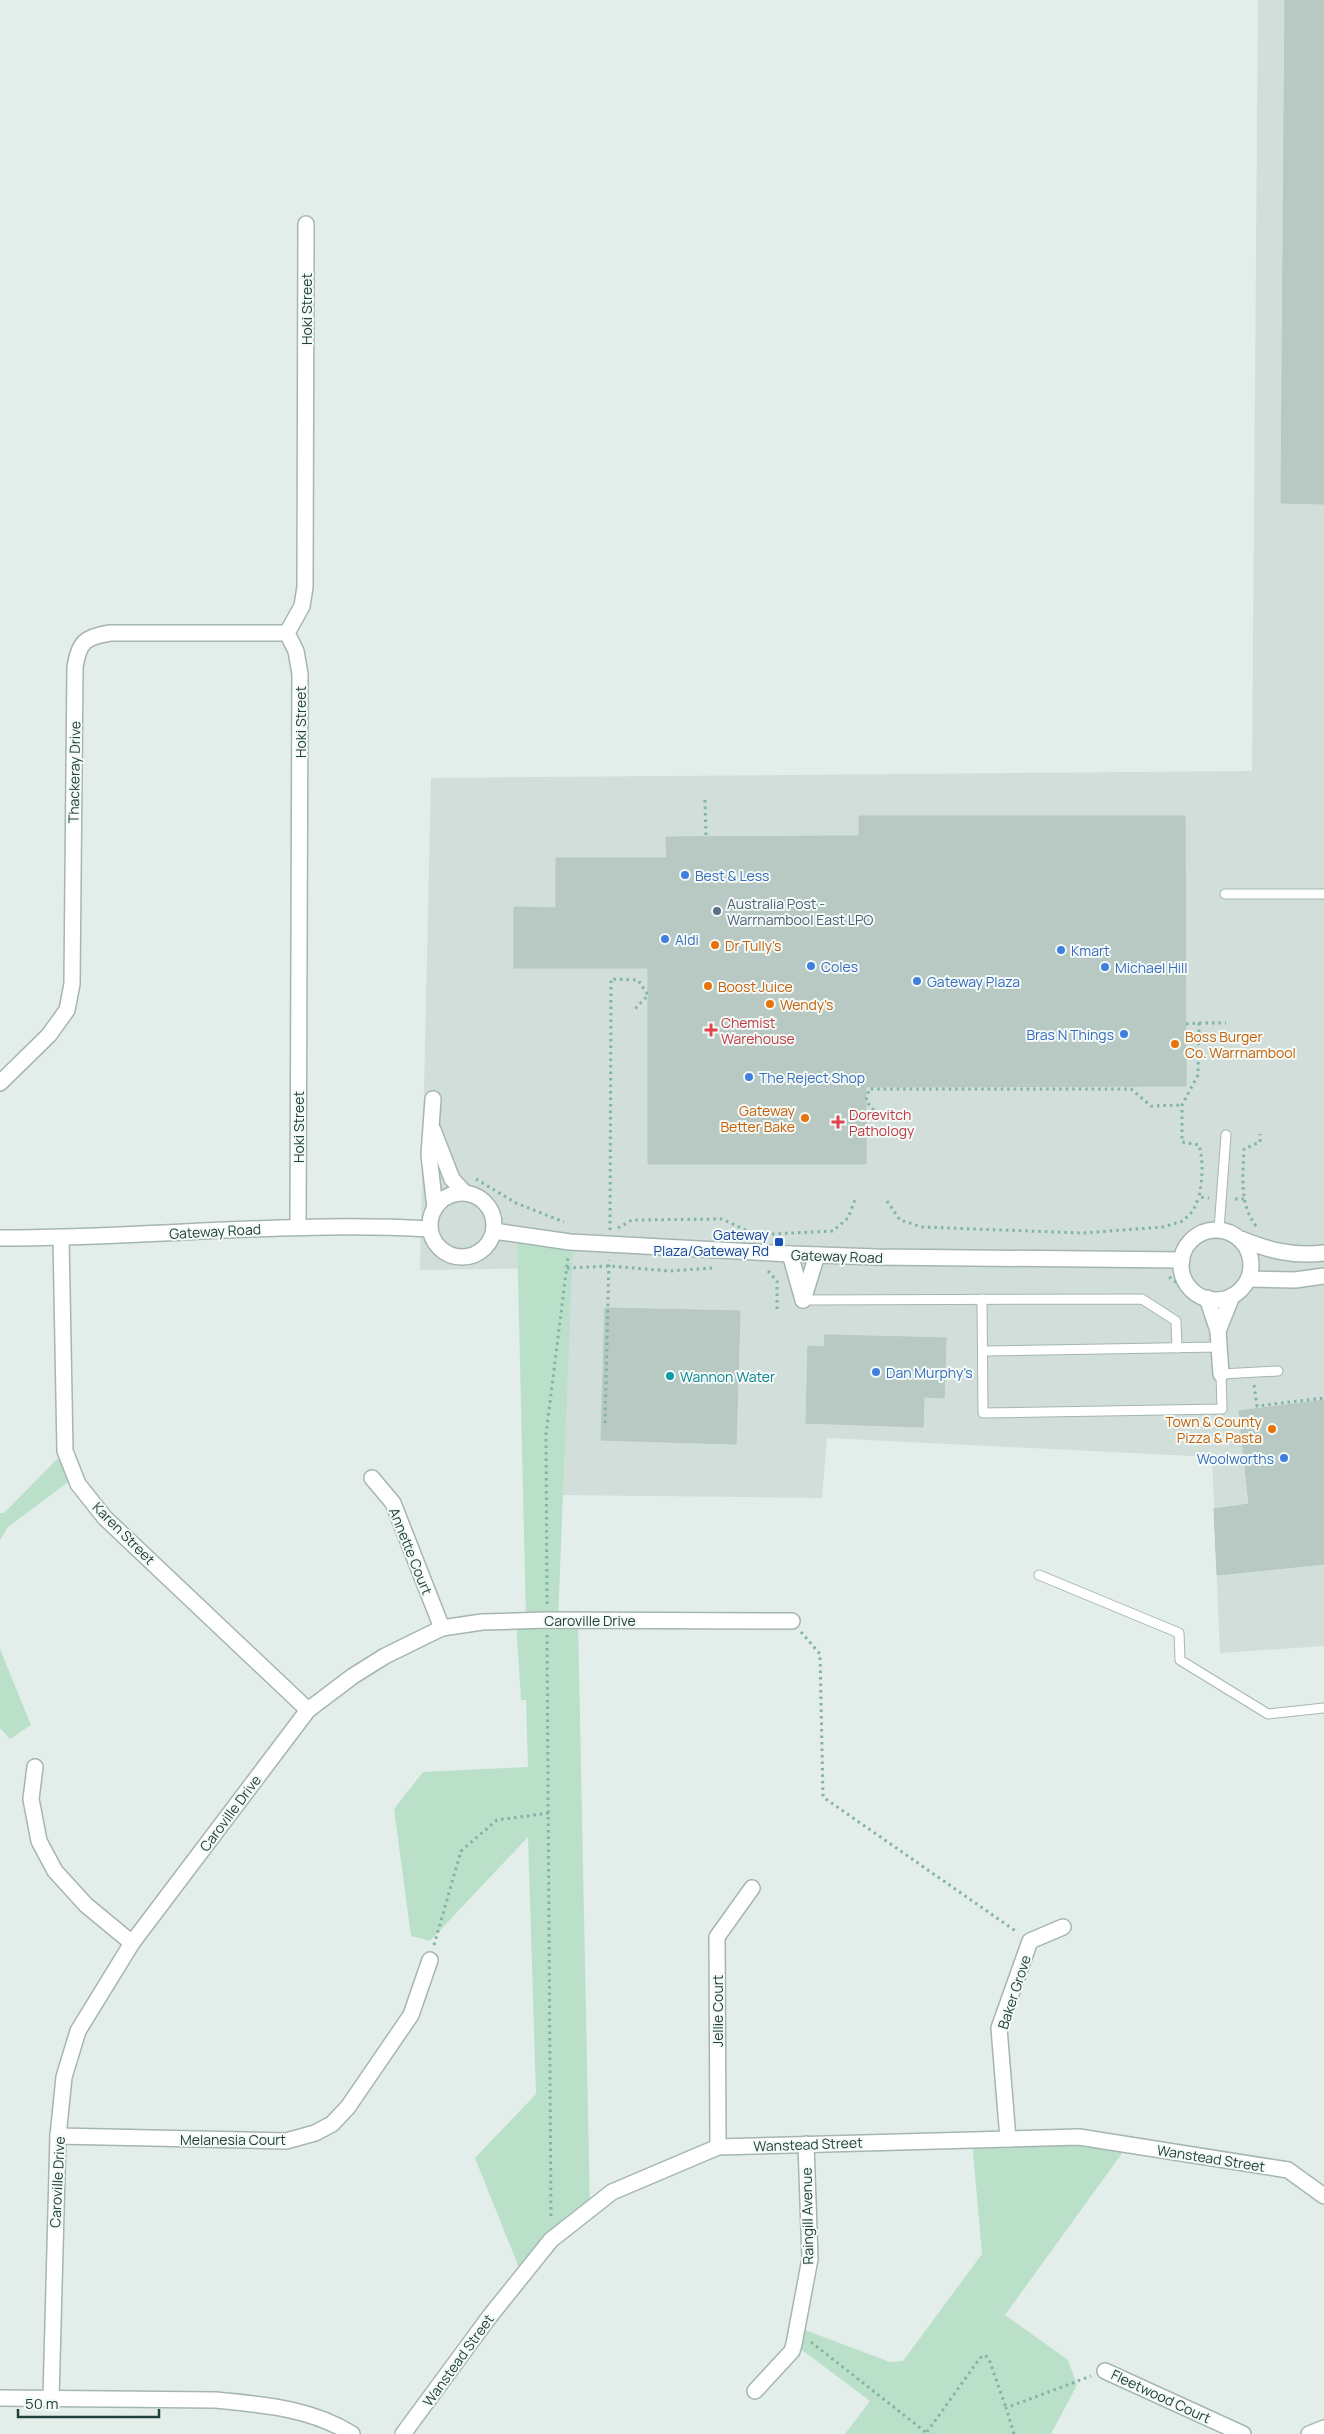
<svg xmlns="http://www.w3.org/2000/svg" width="1324" height="2434" font-family="Manrope,sans-serif">
<style>
.built{fill:#d1ded9}
.green{fill:#bae0c9}
.building{fill:#b8c9c3;stroke:#b5c8c2}
.lines{fill:none;stroke-linecap:round;stroke-linejoin:round}
.service-casing{stroke:#a5b6b2;stroke-width:11}
.minor-casing{stroke:#a5b6b2;stroke-width:18}
.tertiary-casing{stroke:#a5b6b2;stroke-width:18}
.path{stroke:#81b3a9;stroke-width:3;stroke-dasharray:2.5 4;stroke-linecap:butt}
.service{stroke:#fff;stroke-width:9}
.minor{stroke:#fff;stroke-width:15}
.tertiary{stroke:#fff;stroke-width:15}
.shop-dot{fill:#3f7fe0;stroke:#f4faf7;stroke-width:2}
.service-dot{fill:#5c6f8a;stroke:#f4faf7;stroke-width:2}
.food-dot{fill:#e8710a;stroke:#f4faf7;stroke-width:2}
.health-dot{fill:#e0444e;stroke:#f4faf7;stroke-width:2}
.transit-dot{fill:#1a4fb4;stroke:#f4faf7;stroke-width:2}
.culture-dot{fill:#0f9aa8;stroke:#f4faf7;stroke-width:2}
.labels{text-anchor:middle;dominant-baseline:central;stroke-width:4;stroke-linejoin:round;paint-order:stroke}
.street-label{font-size:14px;fill:#21403c;stroke:#f4faf7}
.shop-label{font-size:14px;fill:#366cbe;stroke:#f4faf7;text-anchor:start}
.service-label{font-size:14px;fill:#4e5e75;stroke:#f4faf7;text-anchor:start}
.food-label{font-size:14px;fill:#c56008;stroke:#f4faf7;text-anchor:start}
.health-label{font-size:14px;fill:#be3a42;stroke:#f4faf7;text-anchor:start}
.transit-label{font-size:14px;fill:#164399;stroke:#f4faf7;text-anchor:end}
.culture-label{font-size:14px;fill:#0d838f;stroke:#f4faf7;text-anchor:start}
</style>
<rect width="100%" height="100%" fill="#e3eeea"/>
<!-- built -->
<path class="built" d="M1258 0H1324V1646L1220 1653 1212 1457 827 1438 822 1498 561 1495 559 1268 420 1270 431 778 1252 771Z"/>
<!-- green -->
<g class="green">
<path d="M517 1234 573 1242 558 1620H578L590 2210 522 2275 475 2158 536 2094 528 1837 430 1941 411 1936 394 1809 423 1772 528 1767 526 1700H521L516 1621 526 1620Z"/>
<path d="M65 1451 75 1477 8 1527 0 1540V1513H4Z"/>
<path d="M0 1649 31 1725 10 1739 0 1728Z"/>
<path d="M972 2140 1128 2145 1005 2315 1068 2360 1077 2385 1051 2434H845L870 2401 794 2344 797 2327 890 2362 903 2361 982 2254Z"/>
</g>
<!-- building -->
<g class="building">
<path d="M1285 0H1324V504L1281 503Z"/>
<path d="M859 816H1185L1186 1086 866 1087V1164H648V968H514V907L556 908V858H667L666 837 859 836Z"/>
<path d="M605 1308 740 1311 736 1444 601 1440Z"/>
<path d="M825 1335 946 1338 944 1398 924 1397 923 1427 806 1423 808 1346 824 1347Z"/>
<path d="M1324 1400V1564L1217 1575 1214 1509 1249 1504 1239 1411Z"/>
</g>
<g class="lines">
<!-- service casing -->
<g class="service-casing">
<g id="service">
<path d="M1225 894H1324"/>
<path d="M1219 1229 1226 1135"/>
<path d="M982 1299 983 1413 1222 1409 1221 1374 1278 1371"/>
<path d="M803 1300 1142 1299 1176 1321 1177 1348"/>
<path d="M983 1351 1219 1347"/>
<path d="M1039 1575 1179 1633 1180 1660 1268 1714 1324 1708"/>
</g>
</g>
<!-- minor casing -->
<g class="minor-casing">
<g id="minor">
<path d="M0 1083 49 1035 67 1010 72 984 75 667C79 642 85 637 110 633H287"/>
<path d="M433 1099 429 1155 435 1208"/>
<path d="M433 1130 452 1179 464 1192"/>
<path d="M298 1227 300 674 296 651 287 633 302 606 305 587 306 224"/>
<path d="M61 1238 65 1451 78 1484 105 1518 308 1710"/>
<path d="M790 1254 803 1300"/>
<path d="M1207 1298 1218 1331 1221 1374"/>
<path d="M803 1300 817 1255"/>
<path d="M1218 1331 1232 1296"/>
<path d="M372 1478 393 1503 442 1628"/>
<path d="M35 1767 31 1799 39 1841 55 1871 86 1905 132 1943"/>
<path d="M58 2136 286 2141 315 2133 332 2124 348 2107 411 2015 430 1960"/>
<path d="M1008 2139 999 2028 1030 1941 1063 1927"/>
<path d="M718 2147 717 1937 752 1888"/>
<path d="M1105 2371 1243 2434"/>
<path d="M755 2391 792 2351 794 2344 810 2259 806 2144"/>
<path d="M51 2399 58 2136 64 2077 78 2031 132 1943 308 1710 353 1676 385 1656 442 1628 482 1622 547 1620 792 1621"/>
<path d="M403 2434 490 2316 551 2240 612 2192 718 2147 1079 2137 1288 2170 1324 2196"/>
<path d="M1309 2434 1324 2428"/>
</g>
</g>
<!-- tertiary casing -->
<g class="tertiary-casing">
<g id="tertiary">
<circle cx="462" cy="1225" r="32"/>
<circle cx="1216" cy="1265" r="35"/>
<path d="M494 1231 570 1242 790 1254 877 1257 1182 1260"/>
<path d="M0 1238C144 1238 287 1221 430 1229"/>
<path d="M1241 1239C1268 1250 1294 1257 1324 1253"/>
<path d="M1249 1279 1295 1280 1324 1276"/>
<path d="M0 2398 216 2400C264 2405 310 2408 352 2434"/>
</g>
</g>
<!-- path -->
<g class="path">
<path d="M705 800 706 837"/>
<path d="M1199 1023H1226"/>
<path d="M1186 1024 1199 1023 1198 1075 1182 1105V1142L1199 1145C1204 1163 1202 1180 1199 1197L1209 1198"/>
<path d="M878 1115 866 1101 869 1089H1131L1151 1106 1182 1105"/>
<path d="M476 1179 516 1203 564 1222"/>
<path d="M1235 1199H1244"/>
<path d="M887 1201 900 1220 922 1227 1083 1233 1163 1227 1183 1221 1193 1211 1199 1197"/>
<path d="M1256 1226C1239 1204 1243 1175 1244 1149L1260 1142V1134"/>
<path d="M618 1228 632 1220 722 1219 754 1234"/>
<path d="M610 1230 611 979 638 980 648 995 634 1010"/>
<path d="M772 1234 833 1231 848 1218 855 1200"/>
<path d="M567 1268 609 1266 669 1271 713 1268"/>
<path d="M768 1271 777 1281V1313"/>
<path d="M1169 1277 1184 1288 1190 1296"/>
<path d="M1254 1385 1257 1406 1324 1398"/>
<path d="M605 1423 609 1260"/>
<path d="M547 1604 546 1434 568 1257"/>
<path d="M801 1632 820 1654 823 1797 1017 1932"/>
<path d="M547 1635 551 2219"/>
<path d="M434 1945 461 1851 497 1820 549 1813"/>
<path d="M811 2342 928 2434"/>
<path d="M927 2432 980 2358 985 2355 989 2359 1006 2408"/>
<path d="M1014 2434 1006 2408 1091 2376"/>
</g>
<!-- service -->
<use href="#service" class="service"/>
<!-- minor -->
<use href="#minor" class="minor"/>
<!-- tertiary -->
<use href="#tertiary" class="tertiary"/>
</g>
<!-- markers -->
<g class="shop-dot">
<circle cx="685" cy="875" r="5"/>
<circle cx="665" cy="939" r="5"/>
<circle cx="1061" cy="950" r="5"/>
<circle cx="811" cy="966" r="5"/>
<circle cx="1105" cy="967" r="5"/>
<circle cx="917" cy="981" r="5"/>
<circle cx="1124" cy="1034" r="5"/>
<circle cx="749" cy="1077" r="5"/>
<circle cx="876" cy="1372" r="5"/>
<circle cx="1284" cy="1458" r="5"/>
</g>
<circle class="service-dot" cx="717" cy="911" r="5"/>
<g class="food-dot">
<circle cx="715" cy="945" r="5"/>
<circle cx="708" cy="986" r="5"/>
<circle cx="770" cy="1004" r="5"/>
<circle cx="1175" cy="1044" r="5"/>
<circle cx="805" cy="1118" r="5"/>
<circle cx="1272" cy="1429" r="5"/>
</g>
<g class="health-dot">
<path d="M708.5 1022.5h5v5h5v5h-5v5h-5v-5h-5v-5h5z"/>
<path d="M835.5 1114.5h5v5h5v5h-5v5h-5v-5h-5v-5h5z"/>
</g>
<rect class="transit-dot" x="774" y="1237" width="10" height="10" rx="2.5"/>
<circle class="culture-dot" cx="670" cy="1376" r="5"/>
<g class="labels">
<!-- street labels -->
<g class="street-label">
<text transform="translate(306 309) rotate(-90)">Hoki Street</text>
<text transform="translate(300 722) rotate(-90)">Hoki Street</text>
<text transform="translate(74 772) rotate(-89)">Thackeray Drive</text>
<text transform="translate(298 1127) rotate(-90)">Hoki Street</text>
<text transform="translate(215 1231) rotate(-3)">Gateway Road</text>
<text transform="translate(837 1256) rotate(2)">Gateway Road</text>
<text transform="translate(124 1533) rotate(45)">Karen Street</text>
<text transform="translate(411 1551) rotate(68)">Annette Court</text>
<text x="590" y="1620">Caroville Drive</text>
<text transform="translate(230 1813) rotate(-53)">Caroville Drive</text>
<text transform="translate(1014 1992) rotate(-72)">Baker Grove</text>
<text transform="translate(717 2011) rotate(-90)">Jellie Court</text>
<text x="233" y="2139">Melanesia Court</text>
<text transform="translate(808 2144) rotate(-2)">Wanstead Street</text>
<text transform="translate(1211 2158) rotate(9)">Wanstead Street</text>
<text transform="translate(57 2182) rotate(-87)">Caroville Drive</text>
<text transform="translate(807 2216) rotate(-91)">Raingill Avenue</text>
<text transform="translate(458 2360) rotate(-54)">Wanstead Street</text>
<text transform="translate(1161 2396) rotate(25)">Fleetwood Court</text>
</g>
<!-- shop labels -->
<g class="shop-label">
<text x="695" y="875">Best &amp; Less</text>
<text x="675" y="939">Aldi</text>
<text x="1071" y="950">Kmart</text>
<text x="821" y="966">Coles</text>
<text x="1115" y="967">Michael Hill</text>
<text x="927" y="981">Gateway Plaza</text>
<text x="1114" y="1034" text-anchor="end">Bras N Things</text>
<text x="759" y="1077">The Reject Shop</text>
<text x="886" y="1372">Dan Murphy's</text>
<text x="1274" y="1458" text-anchor="end">Woolworths</text>
</g>
<!-- service labels -->
<g class="service-label">
<text x="727" y="903">Australia Post -<tspan x="727" dy="16">Warrnambool East LPO</tspan></text>
</g>
<!-- food labels -->
<g class="food-label">
<text x="725" y="945">Dr Tully's</text>
<text x="718" y="986">Boost Juice</text>
<text x="780" y="1004">Wendy's</text>
<text x="1185" y="1036">Boss Burger<tspan x="1185" dy="16">Co. Warrnambool</tspan></text>
<text x="795" y="1110" text-anchor="end">Gateway<tspan x="795" dy="16">Better Bake</tspan></text>
<text x="1262" y="1421" text-anchor="end">Town &amp; County<tspan x="1262" dy="16">Pizza &amp; Pasta</tspan></text>
</g>
<!-- health labels -->
<g class="health-label">
<text x="721" y="1022">Chemist<tspan x="721" dy="16">Warehouse</tspan></text>
<text x="849" y="1114">Dorevitch<tspan x="849" dy="16">Pathology</tspan></text>
</g>
<!-- transit labels -->
<g class="transit-label">
<text x="769" y="1234">Gateway<tspan x="769" dy="16">Plaza/Gateway Rd</tspan></text>
</g>
<!-- culture labels -->
<g class="culture-label">
<text x="680" y="1376">Wannon Water</text>
</g>
</g>
<!-- scale -->
<path d="M18 2409v8h141v-8" fill="none" stroke="#21403c" stroke-width="2.5"/>
<text x="25" y="2409" font-size="15" fill="#21403c" stroke="#f4faf7" stroke-width="4" paint-order="stroke">50 m</text>
</svg>
